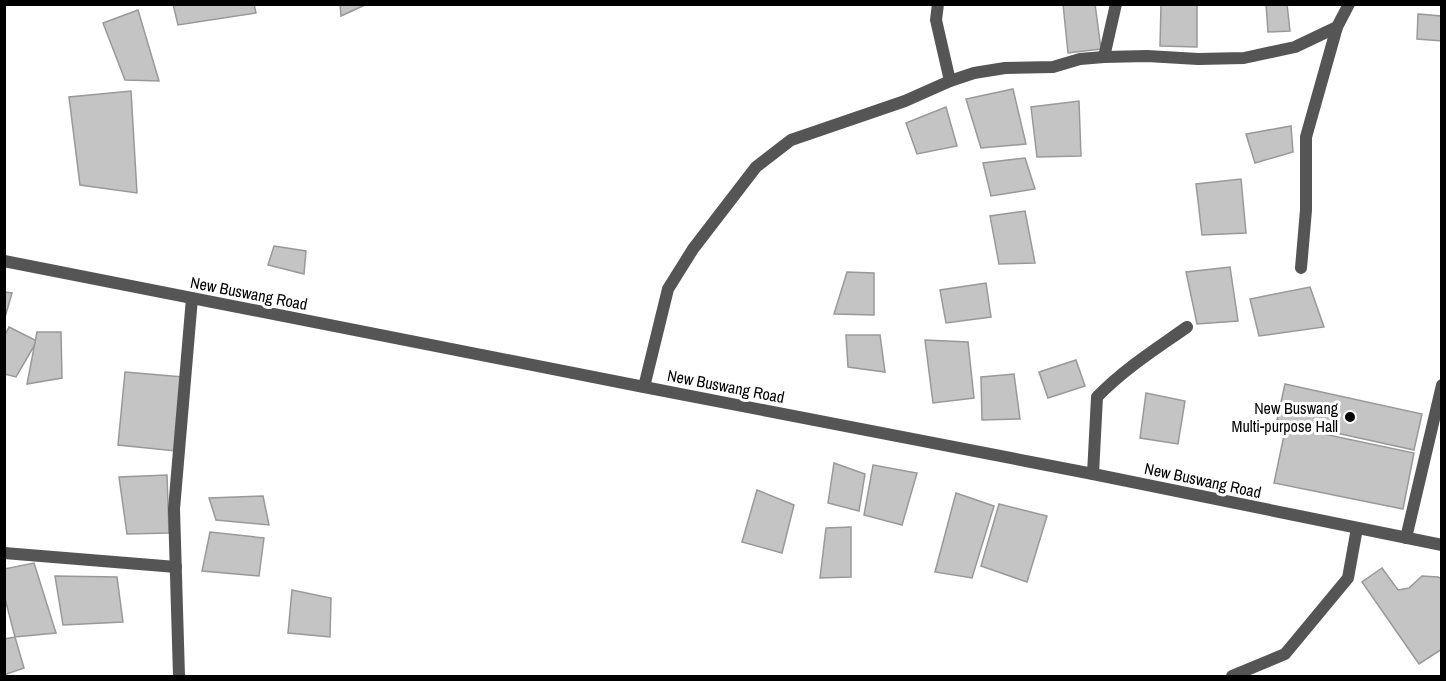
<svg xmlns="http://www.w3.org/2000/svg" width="1446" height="681" font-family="'Archivo Narrow',sans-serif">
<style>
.building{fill:#c4c4c4;stroke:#999;stroke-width:1.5}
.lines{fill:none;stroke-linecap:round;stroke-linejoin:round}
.minor{stroke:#555;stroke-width:12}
.tertiary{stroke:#555;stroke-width:12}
.poi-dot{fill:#000;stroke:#fff;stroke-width:2}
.labels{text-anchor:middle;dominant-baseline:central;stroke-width:6;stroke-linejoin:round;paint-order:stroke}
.street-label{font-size:16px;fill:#000;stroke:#fff}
.poi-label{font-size:16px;fill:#000;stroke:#fff;text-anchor:end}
</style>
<rect width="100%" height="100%" fill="#fff"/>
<!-- building -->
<g class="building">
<path d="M173 4H254L256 13 178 25Z"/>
<path d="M340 4H367L341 16Z"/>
<path d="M1063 4H1095L1101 49 1068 53Z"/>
<path d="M1161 4H1197V47L1160 46Z"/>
<path d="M1266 4H1287L1290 31 1268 32Z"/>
<path d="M138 10 159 81 125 80 103 23Z"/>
<path d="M1418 14 1442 16V41L1417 39Z"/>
<path d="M1013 89 1026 144 981 148 966 99Z"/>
<path d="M131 91 137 193 80 185 69 97Z"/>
<path d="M1079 101 1081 156 1037 157 1031 107Z"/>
<path d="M946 107 957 146 917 154 906 123Z"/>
<path d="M1291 126 1293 152 1255 163 1246 134Z"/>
<path d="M1025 158 1035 189 991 196 983 163Z"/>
<path d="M1241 179 1246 233 1202 235 1196 184Z"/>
<path d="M1025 211 1035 263 999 264 990 216Z"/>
<path d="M274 246 306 251 304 274 268 265Z"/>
<path d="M1230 267 1238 321 1197 324 1186 272Z"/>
<path d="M847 272 874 273V315L834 314Z"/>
<path d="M986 283 991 317 946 323 940 290Z"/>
<path d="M1310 287 1324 327 1259 336 1250 299Z"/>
<path d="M4 292 12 293 4 321Z"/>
<path d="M9 327 37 341 16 377 4 374V337Z"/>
<path d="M37 332H61L62 378 27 384Z"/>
<path d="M846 335H880L885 372 848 367Z"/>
<path d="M925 340 968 342 974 398 933 403Z"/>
<path d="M1076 360 1085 386 1048 398 1039 372Z"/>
<path d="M125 372 183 377 176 451 118 445Z"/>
<path d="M1014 374 1020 419 982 420 981 377Z"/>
<path d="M1285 384 1422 414 1414 450 1277 420Z"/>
<path d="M1146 393 1185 401 1178 444 1140 438Z"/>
<path d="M1286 426 1414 453 1403 509 1274 483Z"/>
<path d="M834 463 865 474 859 511 828 503Z"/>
<path d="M873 465 917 473 902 525 864 515Z"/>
<path d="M167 475 169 533 127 534 119 477Z"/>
<path d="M757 490 794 505 782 553 742 542Z"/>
<path d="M956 493 994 506 972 578 935 572Z"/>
<path d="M263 496 269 525 216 520 209 498Z"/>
<path d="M999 504 1047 516 1027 582 981 566Z"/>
<path d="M851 527V577L820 578 826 528Z"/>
<path d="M210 532 264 538 259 576 202 571Z"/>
<path d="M34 563 56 633 15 637 4 595V569Z"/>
<path d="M1382 568 1398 590 1409 588 1422 576 1438 577 1442 579V649L1419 664 1362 582Z"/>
<path d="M55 576 117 577 123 622 63 625Z"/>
<path d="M292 590 331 598 330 637 288 633Z"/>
<path d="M15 637 24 668 4 675V639Z"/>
</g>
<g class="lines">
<!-- minor -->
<g class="minor">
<path d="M938 4 936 20 950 81"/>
<path d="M1104 57 1116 4"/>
<path d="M1301 268 1306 210V137L1337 27"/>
<path d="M644 387 668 289 693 249 756 167 791 140 905 101 950 81 974 73 1005 68 1053 67 1080 59 1104 57 1147 56 1198 59 1244 58 1295 47 1337 27 1349 4"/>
<path d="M1093 474 1097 397C1124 369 1156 349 1187 327"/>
<path d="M1406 538 1442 385"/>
<path d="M4 553 176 567"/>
<path d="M179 676 174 509 192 298"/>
<path d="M1232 676 1285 654 1348 578 1357 528"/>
</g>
<!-- tertiary -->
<path class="tertiary" d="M4 261 644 387 1093 474 1442 545"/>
</g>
<!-- markers -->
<circle class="poi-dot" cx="1350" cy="417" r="6"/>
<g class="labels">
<!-- street labels -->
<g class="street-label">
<text transform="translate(249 293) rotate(11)">New Buswang Road</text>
<text transform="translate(726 386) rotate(11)">New Buswang Road</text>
<text transform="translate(1203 480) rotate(12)">New Buswang Road</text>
</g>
<!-- poi labels -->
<g class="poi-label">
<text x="1338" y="408">New Buswang<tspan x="1338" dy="18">Multi-purpose Hall</tspan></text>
</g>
</g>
<!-- border -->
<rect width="1446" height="681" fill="none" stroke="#000000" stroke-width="12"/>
</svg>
